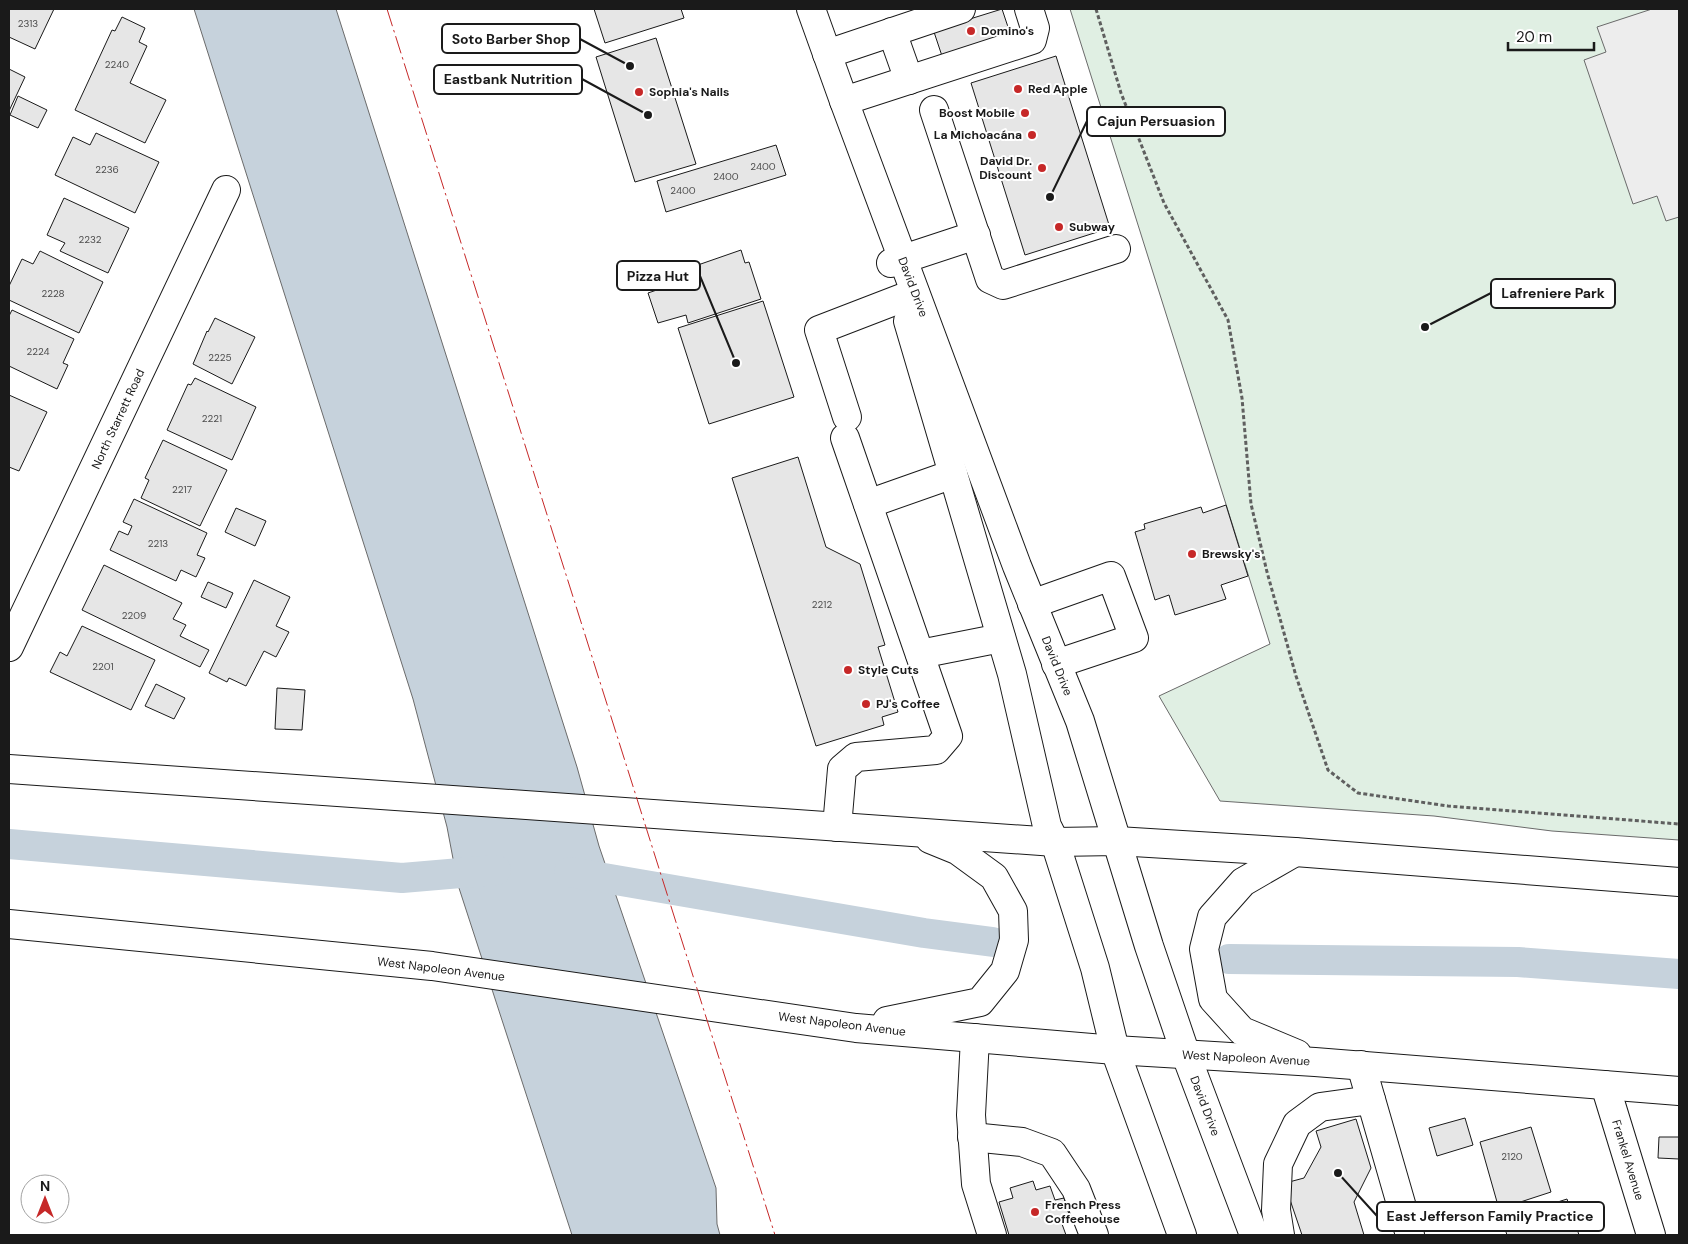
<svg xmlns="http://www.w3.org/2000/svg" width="1688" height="1244" font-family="'DM Sans',sans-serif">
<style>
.green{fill:#e0efe3;stroke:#6a6a6a}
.parking{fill:#ededed;stroke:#6a6a6a}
.water{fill:#c6d2dc;stroke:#6a6a6a}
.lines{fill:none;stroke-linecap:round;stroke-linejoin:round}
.canal{stroke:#c6d2dc;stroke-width:30}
.building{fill:#e6e6e6;stroke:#1a1a1a}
.minor-casing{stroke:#1a1a1a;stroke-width:30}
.major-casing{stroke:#1a1a1a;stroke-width:30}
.path{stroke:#5f5f5f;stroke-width:3;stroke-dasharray:4 2.5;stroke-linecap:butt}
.minor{stroke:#fff;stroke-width:28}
.major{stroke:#fff;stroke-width:28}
.power{stroke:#c62828;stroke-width:1;stroke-dasharray:18 4 2.5 4;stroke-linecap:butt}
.poi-dot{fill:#c62828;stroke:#fff;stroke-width:2}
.labels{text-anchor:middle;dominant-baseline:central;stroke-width:4;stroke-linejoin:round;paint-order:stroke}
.number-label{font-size:10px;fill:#4d4d4d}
.poi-label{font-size:12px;font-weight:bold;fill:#1a1a1a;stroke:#fff;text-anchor:start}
.street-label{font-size:12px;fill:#1a1a1a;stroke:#fff}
.leader{fill:none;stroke:#1a1a1a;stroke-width:2}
.callout-dot{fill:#1a1a1a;stroke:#fff;stroke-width:2}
.callout{fill:#fff;stroke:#1a1a1a;stroke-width:2}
.callout-label{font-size:14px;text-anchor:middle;font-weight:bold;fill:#1a1a1a}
</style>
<rect width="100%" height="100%" fill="#fff"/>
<!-- green -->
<path class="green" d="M1070 9H1679V840L1552 831 1434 816 1220 801 1159 696 1270 644Z"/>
<!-- parking -->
<path class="parking" d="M1652 9H1679V217L1666 221 1657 196 1633 204 1584 60 1606 52 1597 27Z"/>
<!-- water -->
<path class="water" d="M194 9H336L577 767 599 846 716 1188 717 1224 720 1235H572L458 885 447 827 413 699Z"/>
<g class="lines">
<!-- canal -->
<g class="canal">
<path d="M9 844 402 878 496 870"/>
<path d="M569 872 924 933 993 942"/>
<path d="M1229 959 1518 962 1679 974"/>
</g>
</g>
<!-- building -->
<g class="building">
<path d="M9 9H54L35 49 9 37Z"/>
<path d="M594 9H681L684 18 605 43Z"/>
<path d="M1002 9 1011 36 944 62 932 26 957 23Z"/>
<path d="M122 17 145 28 139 42 147 46 130 83 166 100 145 143 75 110 112 30 115 31Z"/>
<path d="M656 38 696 164 635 182 596 57Z"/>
<path d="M1056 56 1110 228 1025 255 971 83Z"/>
<path d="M9 69 25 77 9 111Z"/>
<path d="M18 96 47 110 38 128 10 115Z"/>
<path d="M96 133 159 162 135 213 55 175 73 137 90 145Z"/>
<path d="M776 145 786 175 666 212 657 181Z"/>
<path d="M64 198 129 228 108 273 60 251 65 243 47 235Z"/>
<path d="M741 250 745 263 749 262 761 299 688 323 686 315 658 323 648 293 677 283 676 278 697 271 695 266Z"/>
<path d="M40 251 103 282 79 333 9 300V286L22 259 33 264Z"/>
<path d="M763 301 794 397 709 424 678 328Z"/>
<path d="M12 310 74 339 63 363 68 365 57 389 9 366V316Z"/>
<path d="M215 318 255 337 232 384 193 364 207 331 208 332Z"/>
<path d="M195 378 256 407 232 460 167 430 188 384 191 385Z"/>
<path d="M9 395 47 412 19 471 9 467Z"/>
<path d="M163 440 227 470 200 526 141 498 149 480 145 478Z"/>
<path d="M798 457 826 547 860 564 885 645 878 647 898 712 882 717 884 725 816 746 732 478Z"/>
<path d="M134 499 207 533 197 555 205 558 196 577 181 570 176 581 110 550 119 531 128 535 132 526 123 522Z"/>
<path d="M1226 505 1248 576 1221 585 1226 599 1175 615 1169 595 1155 600 1135 532 1145 529 1144 524 1201 507 1203 513Z"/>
<path d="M236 508 266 521 255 546 225 532Z"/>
<path d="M104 565 182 603 173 619 186 625 180 636 209 650 200 667 82 610Z"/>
<path d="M254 580 290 597 276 626 289 632 276 657 264 651 246 686 229 678 227 682 209 673Z"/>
<path d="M208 582 233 593 226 608 201 597Z"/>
<path d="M82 626 155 660 131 710 50 672 60 652 67 656Z"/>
<path d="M156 684 185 698 174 719 145 706Z"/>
<path d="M277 688 305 690 302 730 275 729Z"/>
<path d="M1465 1118 1473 1145 1437 1156 1429 1128Z"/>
<path d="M1356 1119 1371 1168 1354 1202 1364 1235H1302L1286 1188 1289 1182 1304 1178 1321 1147 1316 1131Z"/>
<path d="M1531 1127 1551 1192 1499 1209 1480 1142Z"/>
<path d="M1659 1137H1679V1159L1658 1158Z"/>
<path d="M1033 1181 1036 1190 1050 1186 1055 1200 1064 1198 1071 1221 1062 1224 1066 1235H1009L999 1202 1013 1198 1010 1188Z"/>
<path d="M1567 1199 1579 1235H1507L1502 1220Z"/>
</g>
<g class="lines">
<!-- minor casing -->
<g class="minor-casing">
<g id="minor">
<path d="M892 32 909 80"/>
<path d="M827 54 961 9"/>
<path d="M844 101 1032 40 1035 28 1029 9"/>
<path d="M934 110 990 279 1003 285 1116 249"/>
<path d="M891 263 976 235"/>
<path d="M847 417 819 330 915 293"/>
<path d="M868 504 953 474"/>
<path d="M1032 604 1111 576 1134 638 1056 664"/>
<path d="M9 647 226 190"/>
<path d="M920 654 1001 638"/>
<path d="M837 827 842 769 856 757 936 750 948 736 845 438"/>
<path d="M975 1038 971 1115 976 1184 992 1235"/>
<path d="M1361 1065 1410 1235"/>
<path d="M1605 1085 1651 1235"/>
<path d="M972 1137 1022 1142 1052 1153 1076 1189 1094 1235"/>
<path d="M1280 1235 1276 1210 1278 1164 1297 1124 1320 1107 1371 1100"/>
</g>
</g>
<!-- major casing -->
<g class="major-casing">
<g id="major">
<path d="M811 9 844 101 1017 566 1080 721 1149 946 1186 1055 1254 1235"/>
<path d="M908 321 1012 674 1047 826 1055 842 1095 968 1115 1050 1182 1235"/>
<path d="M9 769 1055 842 1117 841 1295 852 1679 882"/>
<path d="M1295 852 1243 882 1212 917 1204 949 1213 999 1242 1031 1297 1054"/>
<path d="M9 924 432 966 856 1028 1115 1050 1315 1062 1679 1091"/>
<path d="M887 1021 980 1002 1005 971 1014 940 1013 911 994 877 957 850 930 839"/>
</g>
</g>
<!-- path -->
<path class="path" d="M1096 9 1121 93 1164 203 1228 320 1242 398 1251 504 1267 572 1296 676 1328 770 1358 793 1448 806 1679 824"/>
<!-- minor -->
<use href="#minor" class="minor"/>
<!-- major -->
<use href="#major" class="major"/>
<!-- power -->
<path class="power" d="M387 9 775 1235"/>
</g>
<!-- markers -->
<g class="poi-dot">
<circle cx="971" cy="31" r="5"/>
<circle cx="1018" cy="89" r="5"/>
<circle cx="639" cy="92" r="5"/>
<circle cx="1025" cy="113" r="5"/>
<circle cx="1032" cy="135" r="5"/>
<circle cx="1042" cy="168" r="5"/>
<circle cx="1059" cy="227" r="5"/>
<circle cx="1192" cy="554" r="5"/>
<circle cx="848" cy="670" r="5"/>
<circle cx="866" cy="704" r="5"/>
<circle cx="1035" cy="1212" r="5"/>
</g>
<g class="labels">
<!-- number labels -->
<g class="number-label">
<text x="28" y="23">2313</text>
<text x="117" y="64">2240</text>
<text x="763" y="166">2400</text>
<text x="107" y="169">2236</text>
<text x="726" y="176">2400</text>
<text x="683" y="190">2400</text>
<text x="90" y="239">2232</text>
<text x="53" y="293">2228</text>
<text x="38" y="351">2224</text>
<text x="220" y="357">2225</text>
<text x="212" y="418">2221</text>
<text x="182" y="489">2217</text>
<text x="158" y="543">2213</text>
<text x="822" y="604">2212</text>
<text x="134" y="615">2209</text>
<text x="103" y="666">2201</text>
<text x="1512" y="1156">2120</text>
</g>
<!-- poi labels -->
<g class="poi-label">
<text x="981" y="31">Domino's</text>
<text x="1028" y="89">Red Apple</text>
<text x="649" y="92">Sophia's Nails</text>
<text x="1015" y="113" text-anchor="end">Boost Mobile</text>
<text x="1022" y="135" text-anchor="end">La Michoacána</text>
<text x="1032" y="161" text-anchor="end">David Dr.<tspan x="1032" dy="14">Discount</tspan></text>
<text x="1069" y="227">Subway</text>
<text x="1202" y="554">Brewsky's</text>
<text x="858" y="670">Style Cuts</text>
<text x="876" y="704">PJ's Coffee</text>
<text x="1045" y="1205">French Press<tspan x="1045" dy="14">Coffeehouse</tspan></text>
</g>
<!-- street labels -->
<g class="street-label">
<text transform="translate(913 287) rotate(69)">David Drive</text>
<text transform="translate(118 419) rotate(-65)">North Starrett Road</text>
<text transform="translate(1057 666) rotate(68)">David Drive</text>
<text transform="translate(441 969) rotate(7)">West Napoleon Avenue</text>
<text transform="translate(842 1024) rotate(7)">West Napoleon Avenue</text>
<text transform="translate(1246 1058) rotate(3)">West Napoleon Avenue</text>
<text transform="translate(1205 1106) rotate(69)">David Drive</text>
<text transform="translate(1628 1160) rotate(73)">Frankel Avenue</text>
</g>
</g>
<!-- callouts -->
<path class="leader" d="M630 66L580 39M648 115L582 79M1050 197L1087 121M736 363L700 276M1425 327L1491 293M1338 1173L1377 1216"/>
<g class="callout-dot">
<circle cx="630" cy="66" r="5"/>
<circle cx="648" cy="115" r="5"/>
<circle cx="1050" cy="197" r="5"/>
<circle cx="736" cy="363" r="5"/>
<circle cx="1425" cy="327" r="5"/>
<circle cx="1338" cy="1173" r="5"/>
</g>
<g class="callout">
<rect x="442" y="24" width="138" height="29" rx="5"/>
<rect x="434" y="65" width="148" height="29" rx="5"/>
<rect x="1087" y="107" width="138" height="29" rx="5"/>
<rect x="617" y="261" width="83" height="29" rx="5"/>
<rect x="1491" y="279" width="124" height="29" rx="5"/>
<rect x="1377" y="1202" width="227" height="29" rx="5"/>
</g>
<g class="callout-label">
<text x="511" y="44">Soto Barber Shop</text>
<text x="508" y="84">Eastbank Nutrition</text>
<text x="1156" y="126">Cajun Persuasion</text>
<text x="658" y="281">Pizza Hut</text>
<text x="1553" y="298">Lafreniere Park</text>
<text x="1490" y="1221">East Jefferson Family Practice</text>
</g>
<!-- border -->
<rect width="1688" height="1244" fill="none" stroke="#1a1a1a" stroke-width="20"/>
<!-- north arrow -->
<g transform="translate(45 1199)"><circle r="24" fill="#ffffff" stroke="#a3a3a3"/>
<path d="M0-4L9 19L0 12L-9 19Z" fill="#c62828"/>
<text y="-8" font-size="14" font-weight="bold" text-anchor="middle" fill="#1a1a1a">N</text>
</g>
<!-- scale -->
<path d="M1508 42v8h86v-8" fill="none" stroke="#1a1a1a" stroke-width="2.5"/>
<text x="1516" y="42" font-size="15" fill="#1a1a1a" stroke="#ffffff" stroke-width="4" paint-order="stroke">20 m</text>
</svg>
